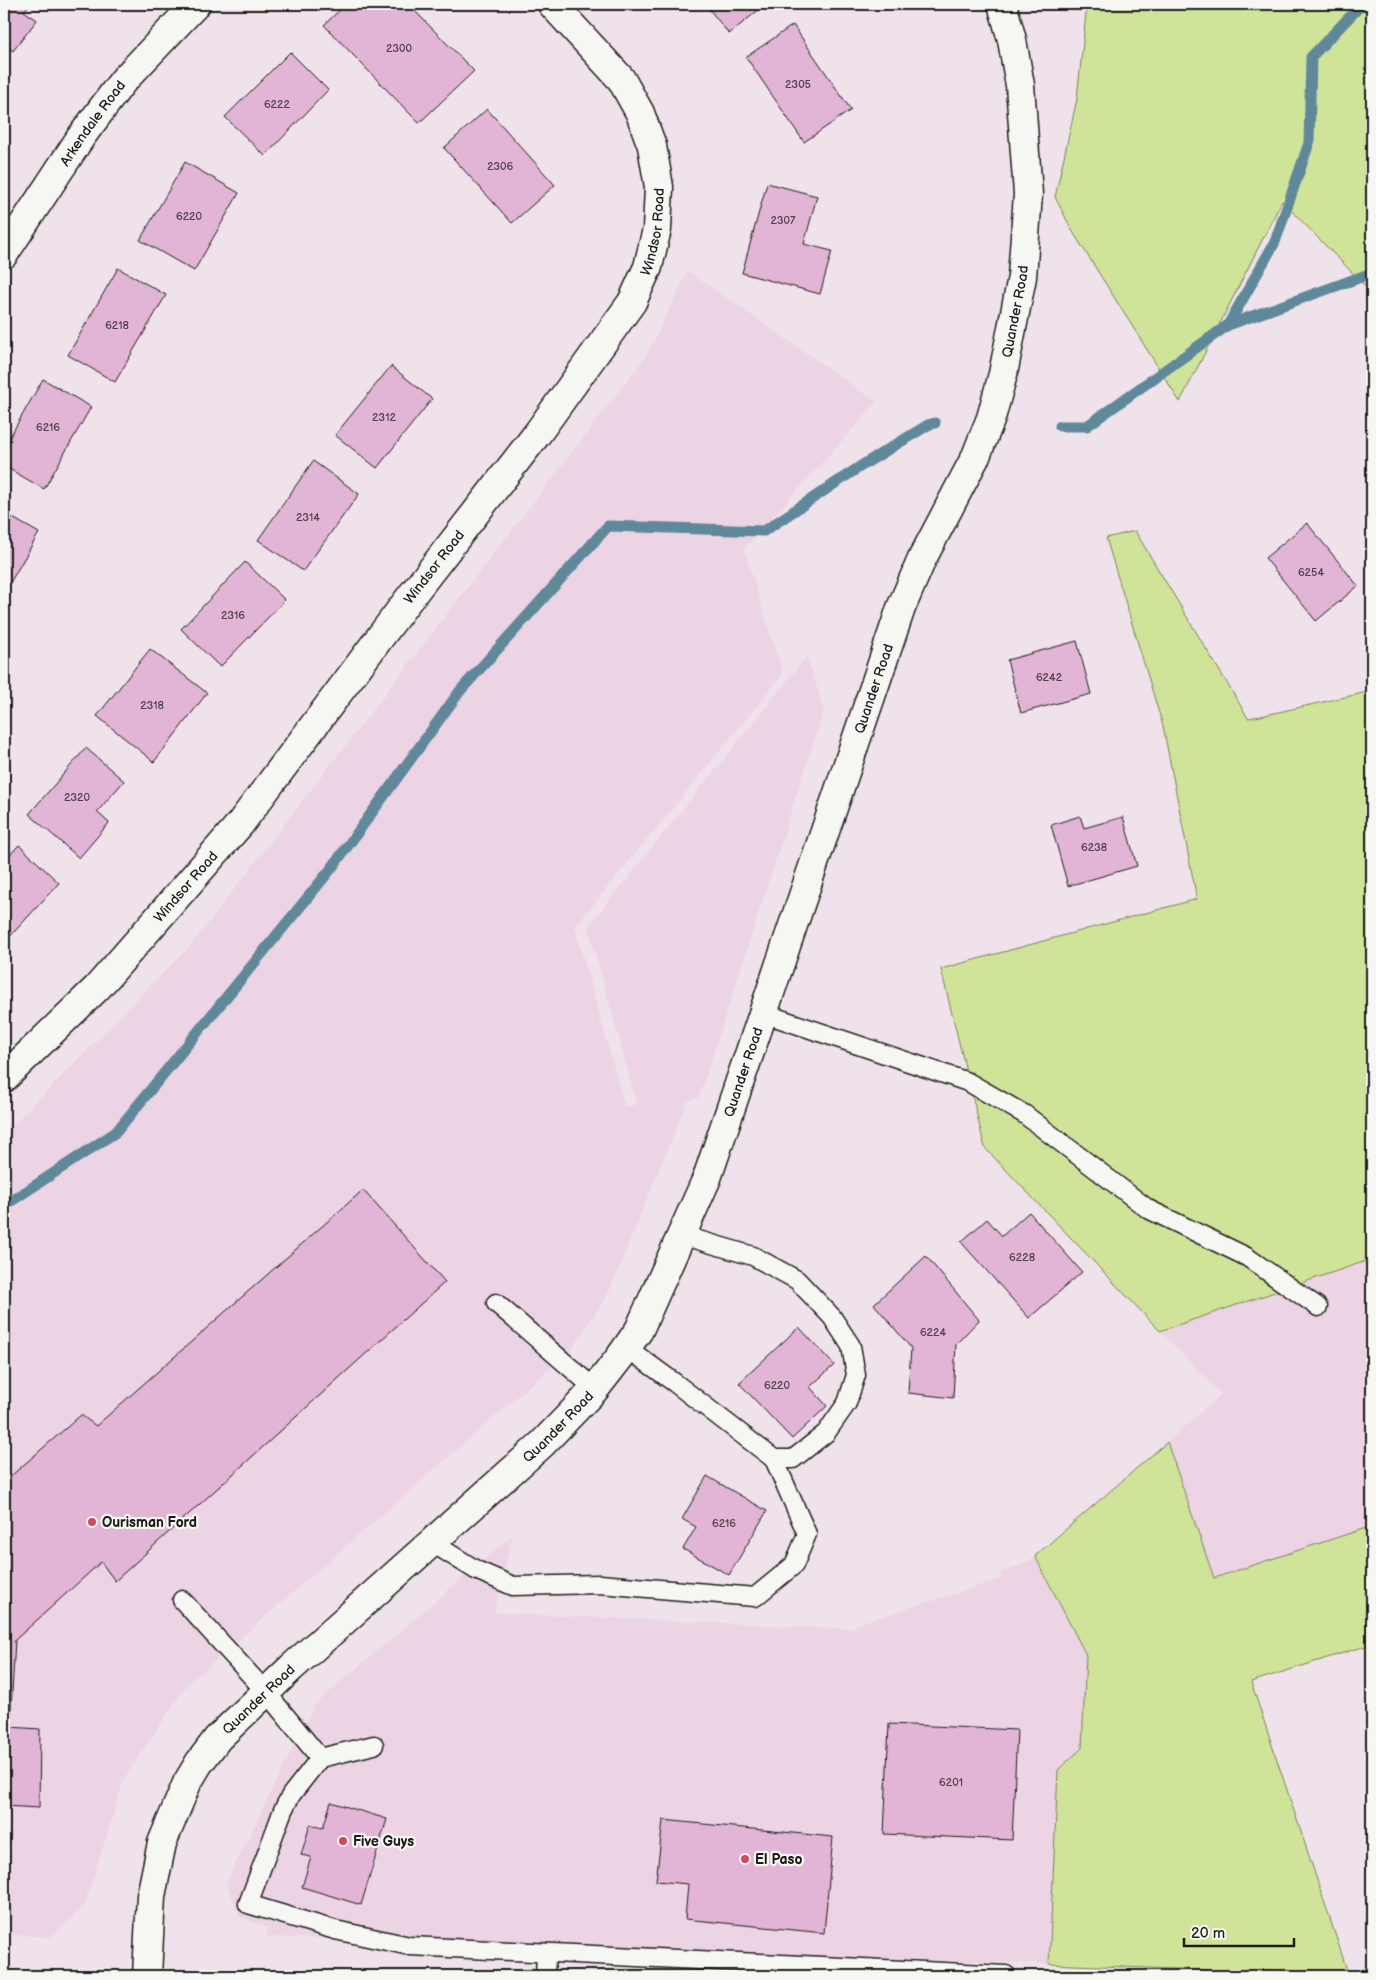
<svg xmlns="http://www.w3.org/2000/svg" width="1376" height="1980" font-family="'Balsamiq Sans',sans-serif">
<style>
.built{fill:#ecd4e4}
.green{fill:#cfe499;stroke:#76805a}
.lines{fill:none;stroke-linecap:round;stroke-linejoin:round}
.stream{stroke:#5f899a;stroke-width:11}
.building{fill:#e2b4d6;stroke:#1c1c1c}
.service-casing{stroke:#1c1c1c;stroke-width:21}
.minor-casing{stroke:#1c1c1c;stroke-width:31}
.tertiary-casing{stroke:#1c1c1c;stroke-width:31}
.service{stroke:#f6f6f2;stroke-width:18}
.minor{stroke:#f6f6f2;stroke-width:28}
.tertiary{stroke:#f6f6f2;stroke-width:28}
.poi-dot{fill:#d1495b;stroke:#f6f6f2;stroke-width:2}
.labels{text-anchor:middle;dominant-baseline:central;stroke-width:4.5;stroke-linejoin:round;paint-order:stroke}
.number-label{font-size:11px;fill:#4e424a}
.street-label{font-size:14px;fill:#1c1c1c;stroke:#f6f6f2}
.poi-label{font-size:14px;font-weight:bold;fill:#1c1c1c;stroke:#f6f6f2;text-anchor:start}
</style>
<rect width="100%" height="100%" fill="#f0e2ea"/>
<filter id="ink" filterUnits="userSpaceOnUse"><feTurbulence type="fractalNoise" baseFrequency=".02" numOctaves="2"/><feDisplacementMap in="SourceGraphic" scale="10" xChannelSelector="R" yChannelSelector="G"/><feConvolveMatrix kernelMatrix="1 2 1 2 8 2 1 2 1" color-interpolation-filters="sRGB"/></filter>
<g filter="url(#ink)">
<!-- built -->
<g class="built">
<path d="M688 271 877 402 744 549 783 674 575 927 625 1107 637 1104 588 927 807 656 824 710 699 1098 688 1100 608 1294 572 1349 186 1686 124 1779 85 1905 51 1937 4 1934V1134L191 945 645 358Z"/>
<path d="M1372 1259V1526L1214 1578 1167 1442 1221 1394 1160 1331Z"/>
<path d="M513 1535 494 1613 856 1629 857 1624 1001 1579V1573L1031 1560 1035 1556 1086 1655 1082 1748 1058 1770 1049 1964 267 1937V1927L240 1917 226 1883 314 1705Z"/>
</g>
<!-- green -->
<g class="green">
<path d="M1087 4H1372V293L1282 201 1180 402 1073 232 1055 197 1077 99Z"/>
<path d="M1135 531 1248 718 1261 716 1372 691V1259L1160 1331 985 1148 941 969 1197 899 1163 726 1106 538Z"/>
<path d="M1167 1442 1214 1578 1372 1526V1644L1251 1682 1349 1976 1049 1964 1058 1770 1082 1748 1086 1655 1035 1556Z"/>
</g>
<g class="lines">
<!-- stream -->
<g class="stream">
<path d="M1228 325 1372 273"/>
<path d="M1060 426H1087L1228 325 1275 242 1309 143 1311 57 1362 4"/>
<path d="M4 1206 116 1132 331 869 460 691 608 526 764 531 861 466 928 425 935 423"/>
</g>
</g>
<!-- building -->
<g class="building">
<path d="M4 4H30L24 11 37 20 13 51 4 44Z"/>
<path d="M346 4H408L474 71 419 123 324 25Z"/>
<path d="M705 4H766L729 34Z"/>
<path d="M793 25 851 110 804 142 746 57Z"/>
<path d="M290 52 328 90 265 156 225 117Z"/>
<path d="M487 109 555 185 512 223 444 148Z"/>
<path d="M185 162 239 193 194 271 140 240Z"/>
<path d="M767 183 817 196 804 244 832 251 820 294 742 273Z"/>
<path d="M118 268 166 295 115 382 68 355Z"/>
<path d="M391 366 432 399 377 468 335 435Z"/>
<path d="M43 379 91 407 44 489 4 466V447Z"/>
<path d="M313 461 359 494 303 571 258 540Z"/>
<path d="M4 513 39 533 4 593Z"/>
<path d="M1307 523 1358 586 1316 621 1265 558Z"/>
<path d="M245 562 285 600 220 667 181 629Z"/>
<path d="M1077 641 1091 694 1021 713 1007 660Z"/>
<path d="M150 649 207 693 154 762 97 716Z"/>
<path d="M86 748 124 781 97 812 109 823 79 858 29 814Z"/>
<path d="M1080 816 1084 828 1123 817 1137 866 1068 886 1051 825Z"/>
<path d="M19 845 59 883 4 943V861Z"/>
<path d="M363 1190 445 1282 115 1581 101 1562 15 1640 10 1727 40 1729 39 1808 4 1806V1482L81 1415 96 1426Z"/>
<path d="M1029 1212 1082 1272 1029 1318 961 1242 987 1219 1002 1236Z"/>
<path d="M926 1256 979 1320 956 1344 953 1398 908 1393 911 1348 874 1304Z"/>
<path d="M799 1327 834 1365 810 1387 827 1406 792 1439 739 1383Z"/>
<path d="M707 1476 767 1511 729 1575 683 1549 696 1527 682 1519Z"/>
<path d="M889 1724 1017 1730 1012 1840 884 1834Z"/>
<path d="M331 1802 387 1819 361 1905 302 1887 311 1857 301 1855 310 1825 323 1828Z"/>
<path d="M663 1820 833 1837 824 1933 685 1919 688 1884 656 1881Z"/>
<path d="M1372 1911V1936L1366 1913Z"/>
</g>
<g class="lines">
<!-- service casing -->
<g class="service-casing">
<g id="service">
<path d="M763 1013 968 1082 1024 1114 1148 1209 1247 1257 1318 1307"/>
<path d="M496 1303 595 1389"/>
<path d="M627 1348 675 1383 774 1459H793L826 1433 847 1403 856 1375 851 1346 832 1317 797 1280 753 1256 681 1235"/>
<path d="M431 1542 476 1570 513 1586 600 1584 755 1597 794 1565 807 1534 774 1459"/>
<path d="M182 1600 266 1692 320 1758 374 1745"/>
<path d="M320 1758 291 1795 283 1810 248 1904 335 1930 410 1946 1006 1975V1976"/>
<path d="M545 1976 546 1954"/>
</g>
</g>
<!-- minor casing -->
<g class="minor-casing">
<g id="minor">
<path id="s1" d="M4 254 81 137 122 82 196 4"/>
<path id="s2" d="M4 1078 97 988 240 824 408 600 537 434 632 302 648 267 657 229 659 187 652 146 640 113 621 79 552 4"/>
</g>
</g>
<!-- tertiary casing -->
<g class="tertiary-casing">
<g id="tertiary">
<path id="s3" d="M147 1976 151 1896 162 1843 187 1783 199 1763 218 1738 291 1668 542 1444 595 1389 620 1357 639 1330 707 1178 901 608 922 559 976 456 991 418 1003 374 1022 277 1028 194 1020 85 1012 40 1002 4"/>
</g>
</g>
<!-- service -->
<use href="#service" class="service"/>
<!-- minor -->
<use href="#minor" class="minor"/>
<!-- tertiary -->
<use href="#tertiary" class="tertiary"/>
</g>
</g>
<!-- markers -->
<g class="poi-dot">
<circle cx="92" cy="1522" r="5"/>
<circle cx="343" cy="1841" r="5"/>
<circle cx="745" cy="1859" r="5"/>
</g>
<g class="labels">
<!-- number labels -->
<g class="number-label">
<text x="399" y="48">2300</text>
<text x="798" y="84">2305</text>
<text x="277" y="104">6222</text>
<text x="500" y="166">2306</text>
<text x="189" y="216">6220</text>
<text x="783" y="220">2307</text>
<text x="117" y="325">6218</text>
<text x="384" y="417">2312</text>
<text x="48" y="427">6216</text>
<text x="308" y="517">2314</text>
<text x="1311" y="572">6254</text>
<text x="233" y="615">2316</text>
<text x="1049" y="677">6242</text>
<text x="152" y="705">2318</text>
<text x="77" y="797">2320</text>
<text x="1094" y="847">6238</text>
<text x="1022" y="1257">6228</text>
<text x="933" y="1332">6224</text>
<text x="777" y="1385">6220</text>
<text x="724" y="1523">6216</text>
<text x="951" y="1782">6201</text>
</g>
<!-- street labels -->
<g class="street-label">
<text stroke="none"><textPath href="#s1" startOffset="158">Arkendale Road</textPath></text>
<text stroke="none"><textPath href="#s2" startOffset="1074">Windsor Road</textPath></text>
<text stroke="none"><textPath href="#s3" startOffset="1930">Quander Road</textPath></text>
<text stroke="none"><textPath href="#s2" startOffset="669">Windsor Road</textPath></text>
<text stroke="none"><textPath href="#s3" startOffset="1525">Quander Road</textPath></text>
<text stroke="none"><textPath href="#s2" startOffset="264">Windsor Road</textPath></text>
<text stroke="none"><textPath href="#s3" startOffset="1120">Quander Road</textPath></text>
<text stroke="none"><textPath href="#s3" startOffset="715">Quander Road</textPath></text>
<text stroke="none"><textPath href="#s3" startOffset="310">Quander Road</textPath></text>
</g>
<!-- poi labels -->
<g class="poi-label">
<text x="102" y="1522">Ourisman Ford</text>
<text x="353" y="1841">Five Guys</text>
<text x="755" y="1859">El Paso</text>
</g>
</g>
<!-- margin -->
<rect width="1376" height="1980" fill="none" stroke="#f6f6f2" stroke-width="20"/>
<rect x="10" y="10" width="1356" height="1960" fill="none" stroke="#1c1c1c" stroke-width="2" filter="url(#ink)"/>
<!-- scale -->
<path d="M1184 1938v8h110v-8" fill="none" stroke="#1c1c1c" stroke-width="2.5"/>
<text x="1191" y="1938" font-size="15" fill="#1c1c1c" stroke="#f6f6f2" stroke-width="4" paint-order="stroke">20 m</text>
</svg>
